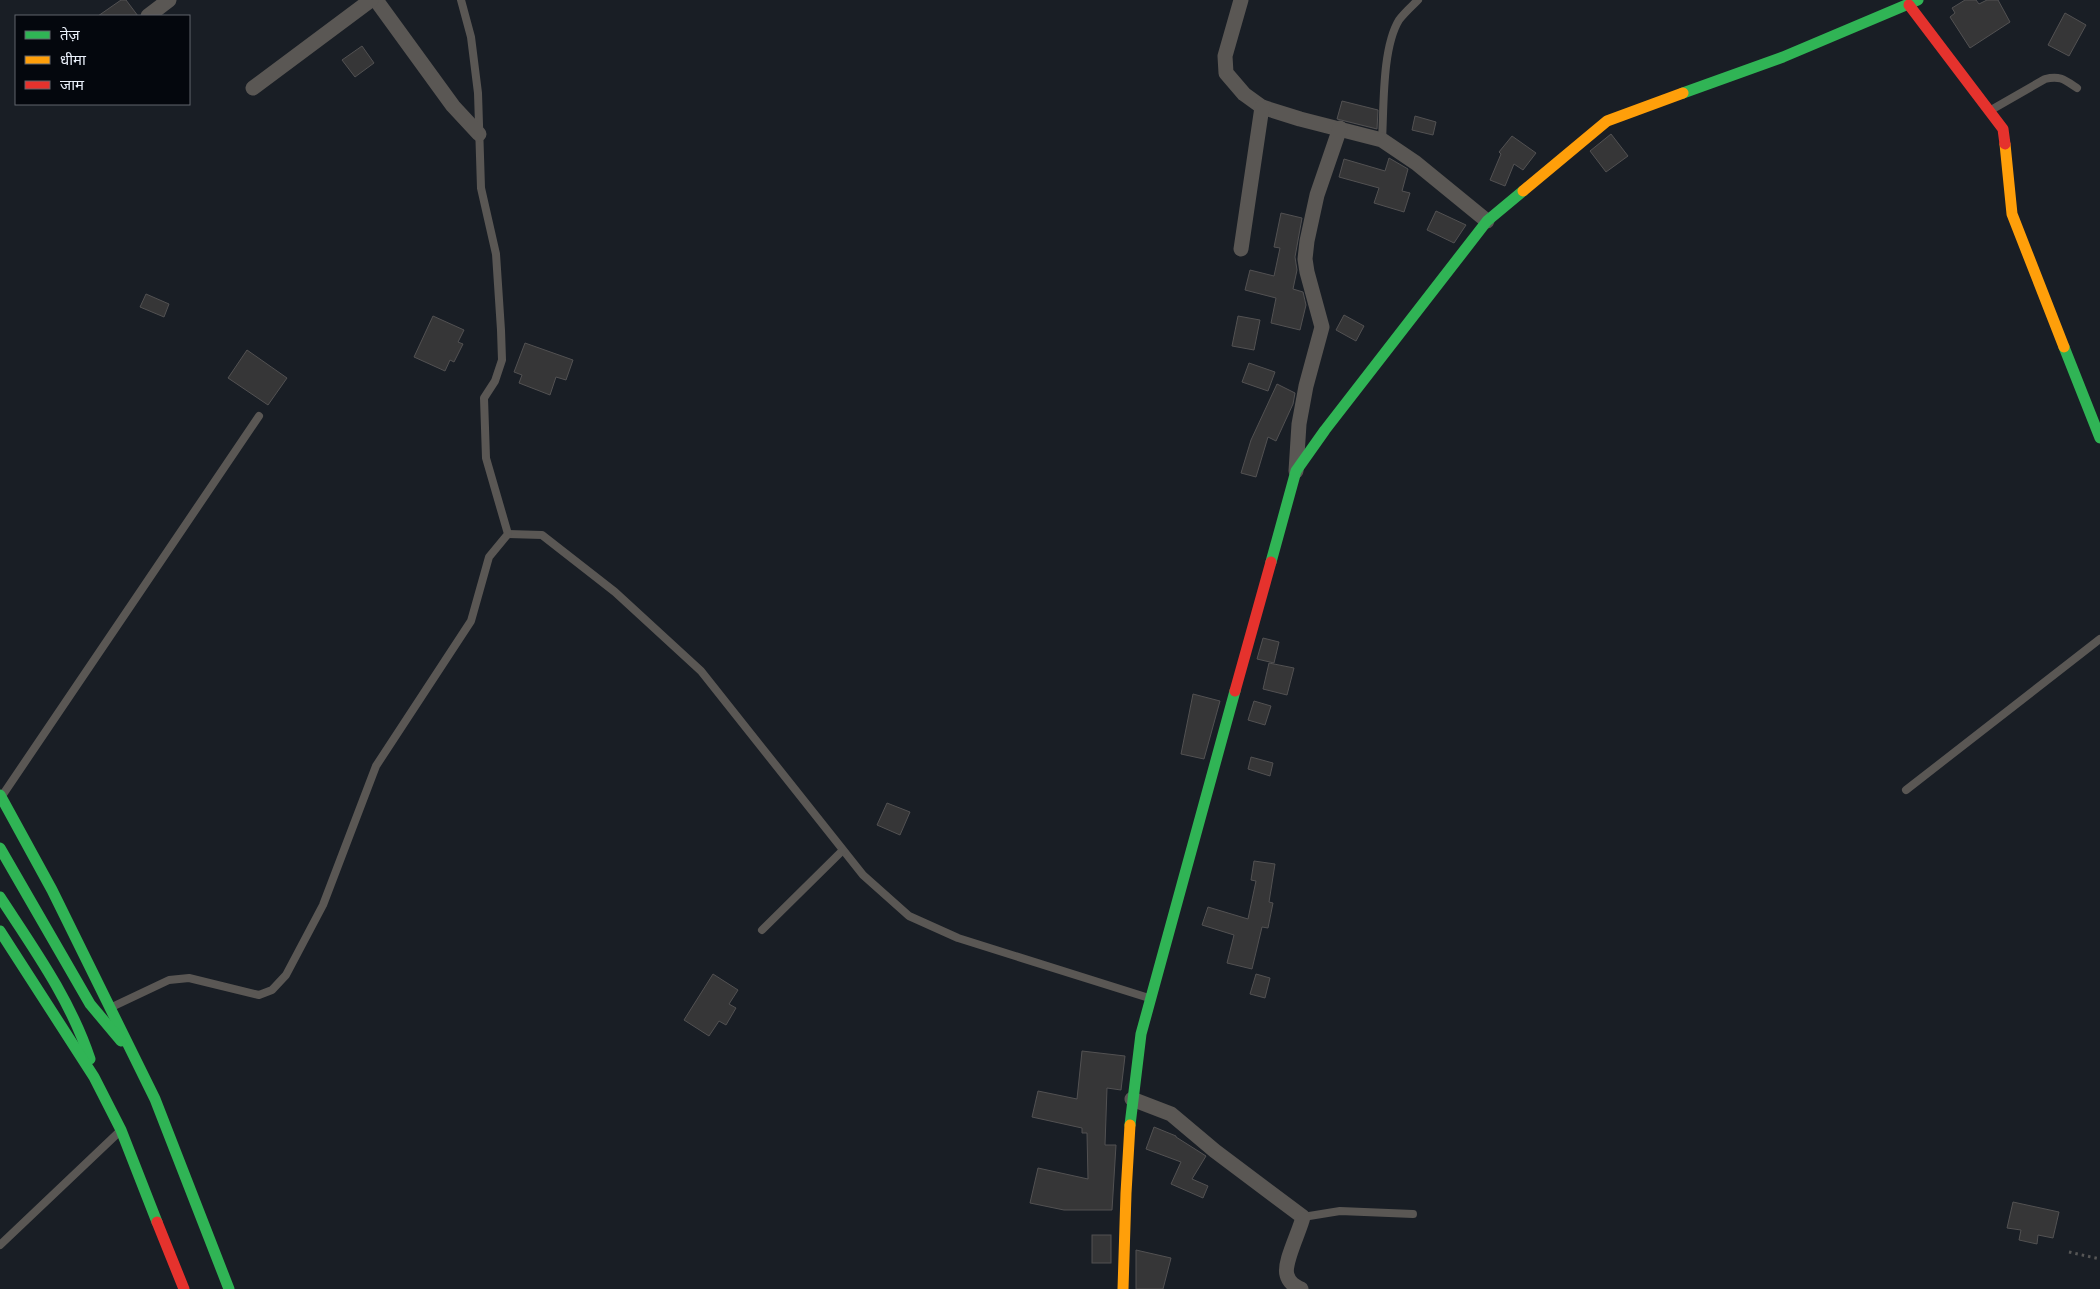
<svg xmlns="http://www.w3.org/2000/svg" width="2100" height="1289" font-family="Barlow,'Noto Sans Devanagari',sans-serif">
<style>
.building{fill:#363637;stroke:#525152}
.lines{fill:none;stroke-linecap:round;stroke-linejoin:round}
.path{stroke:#565656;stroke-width:3;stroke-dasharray:2.5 4;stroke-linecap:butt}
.lane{stroke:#5a5754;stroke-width:8}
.street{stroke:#5a5754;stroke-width:15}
.fast{stroke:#30b455;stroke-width:11}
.slow{stroke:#ff9f0a;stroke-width:11}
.jam{stroke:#e5322d;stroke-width:11}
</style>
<rect width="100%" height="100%" fill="#191e25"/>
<!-- building -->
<g class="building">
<path d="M121 0H126L138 16H98Z"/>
<path d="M1965 0H1976L1979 4 1987 0H1998L2010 22 1970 48 1950 17 1955 13 1952 8Z"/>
<path d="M2065 13 2086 25 2069 56 2048 45Z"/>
<path d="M362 46 374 63 355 77 342 60Z"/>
<path d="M1342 101 1378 110 1377 129 1337 119Z"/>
<path d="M1415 116 1436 122 1433 135 1412 130Z"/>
<path d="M1611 134 1628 156 1606 172 1590 151Z"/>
<path d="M1512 136 1536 153 1523 170 1514 164 1505 186 1490 180 1501 154 1499 152Z"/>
<path d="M1389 158 1408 169 1402 191 1410 193 1404 212 1374 203 1379 188 1339 177 1344 159 1385 171Z"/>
<path d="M1436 211 1466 225 1454 243 1427 230Z"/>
<path d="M1281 213 1302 218 1295 257 1297 270 1293 289 1303 292 1306 305 1300 330 1271 323 1276 298 1245 290 1250 270 1274 276 1280 248 1274 247Z"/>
<path d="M146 294 169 304 164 317 140 307Z"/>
<path d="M1344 315 1364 326 1356 341 1336 330Z"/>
<path d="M433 316 464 330 458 342 463 344 454 362 450 360 445 371 414 357Z"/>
<path d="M1238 316 1260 320 1254 350 1232 346Z"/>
<path d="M525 343 573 360 566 380 556 377 550 395 519 383 522 375 514 372Z"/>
<path d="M247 350 287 378 268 405 228 378Z"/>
<path d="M1249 363 1275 372 1268 391 1242 382Z"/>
<path d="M1277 384 1295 393 1293 404 1276 441 1268 437 1256 477 1241 473 1251 440Z"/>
<path d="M1263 638 1279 642 1274 663 1257 659Z"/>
<path d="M1269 663 1294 668 1287 695 1263 689Z"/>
<path d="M1193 694 1220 701 1204 759 1181 754Z"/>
<path d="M1254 701 1271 706 1265 725 1248 720Z"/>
<path d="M1251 757 1273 763 1270 776 1248 769Z"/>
<path d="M887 803 910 812 900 835 877 825Z"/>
<path d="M1254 861 1275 864 1269 902 1273 903 1268 928 1262 927 1252 969 1227 963 1234 935 1202 925 1208 907 1248 919 1256 881 1251 880Z"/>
<path d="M713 974 738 990 729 1004 736 1008 726 1025 719 1021 709 1036 684 1020Z"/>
<path d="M1256 974 1270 978 1265 998 1250 994Z"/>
<path d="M1082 1051 1125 1056 1121 1090 1107 1088 1105 1145H1116L1112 1210H1064L1030 1203 1038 1168 1088 1179 1087 1133H1082V1128L1032 1117 1038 1091 1077 1099Z"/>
<path d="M1154 1127 1176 1136V1137L1206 1156 1192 1179 1208 1186 1203 1198 1171 1184 1181 1162 1146 1149Z"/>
<path d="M2013 1202 2059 1212 2053 1238 2038 1235 2037 1244 2019 1240 2021 1230 2007 1228Z"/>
<rect x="1092" y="1235" width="19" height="28"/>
<path d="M1136 1250 1171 1258 1163 1289H1136Z"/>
</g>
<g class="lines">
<!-- path -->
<path class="path" d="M2069 1252 2100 1259"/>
<!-- lane -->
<g class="lane">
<path d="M1991 110 2045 79C2060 75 2065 80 2077 88"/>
<path d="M1382 140C1384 106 1382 48 1399 20 1404 13 1412 6 1418 0"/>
<path d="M508 534 542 535 615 592 701 671 863 875 909 916 958 938 1149 998"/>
<path d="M1906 790 2100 639"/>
<path d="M4 793 259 416"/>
<path d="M762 930 842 851"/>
<path d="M114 1006 169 980 189 978 259 995 272 990 286 975 323 905 376 766 471 621 489 557 508 534 486 458 484 398 495 381 502 360 501 330 496 254 481 188 478 93 471 37 461 0"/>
<path d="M1303 1217 1340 1211 1413 1214"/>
<path d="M0 1245 118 1133"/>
</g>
<!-- street -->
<g class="street">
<path d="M376 0 453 106 479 134"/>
<path d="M1241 0 1225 56 1226 73 1244 94 1262 107 1300 119 1382 140 1416 163 1487 221"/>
<path d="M148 16 169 0"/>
<path d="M253 88 371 0"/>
<path d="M1241 249 1262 107"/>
<path d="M1296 471 1299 424 1306 386 1322 327 1307 272 1305 259 1307 241 1317 195 1340 128"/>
<path d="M1132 1099 1171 1114 1215 1151 1303 1217C1300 1231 1283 1263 1287 1275 1289 1283 1295 1286 1301 1289"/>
</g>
<!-- fast -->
<g class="fast">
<path d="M1683 93 1783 57 1918 0"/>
<path d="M2064 347 2100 438"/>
<path d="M1271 562 1296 471 1325 430 1487 221 1523 191"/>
<path d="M0 795 52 890 155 1099 229 1289"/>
<path d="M0 848 90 1004 121 1041"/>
<path d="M0 897C34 949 70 999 90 1059"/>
<path d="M0 931 94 1077 121 1130 157 1222"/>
<path d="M1130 1125 1141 1034 1235 691"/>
</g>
<!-- slow -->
<g class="slow">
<path d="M2005 144 2012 214 2064 347"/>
<path d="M1523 191 1607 121 1683 93"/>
<path d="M1123 1289 1126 1193 1130 1125"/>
</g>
<!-- jam -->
<g class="jam">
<path d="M1909 5 2003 129 2005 144"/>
<path d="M1235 691 1271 562"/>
<path d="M157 1222 184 1289"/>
</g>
</g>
<!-- legend -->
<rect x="15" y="15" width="175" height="90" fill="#04070d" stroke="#60646c"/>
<rect x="25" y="31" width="25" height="8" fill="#30b455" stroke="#60646c"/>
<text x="60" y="40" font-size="15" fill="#eaf0fa">तेज़</text>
<rect x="25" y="56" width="25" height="8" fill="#ff9f0a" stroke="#60646c"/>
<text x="60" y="65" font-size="15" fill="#eaf0fa">धीमा</text>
<rect x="25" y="81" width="25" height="8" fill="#e5322d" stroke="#60646c"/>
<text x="60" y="90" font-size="15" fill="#eaf0fa">जाम</text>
</svg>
